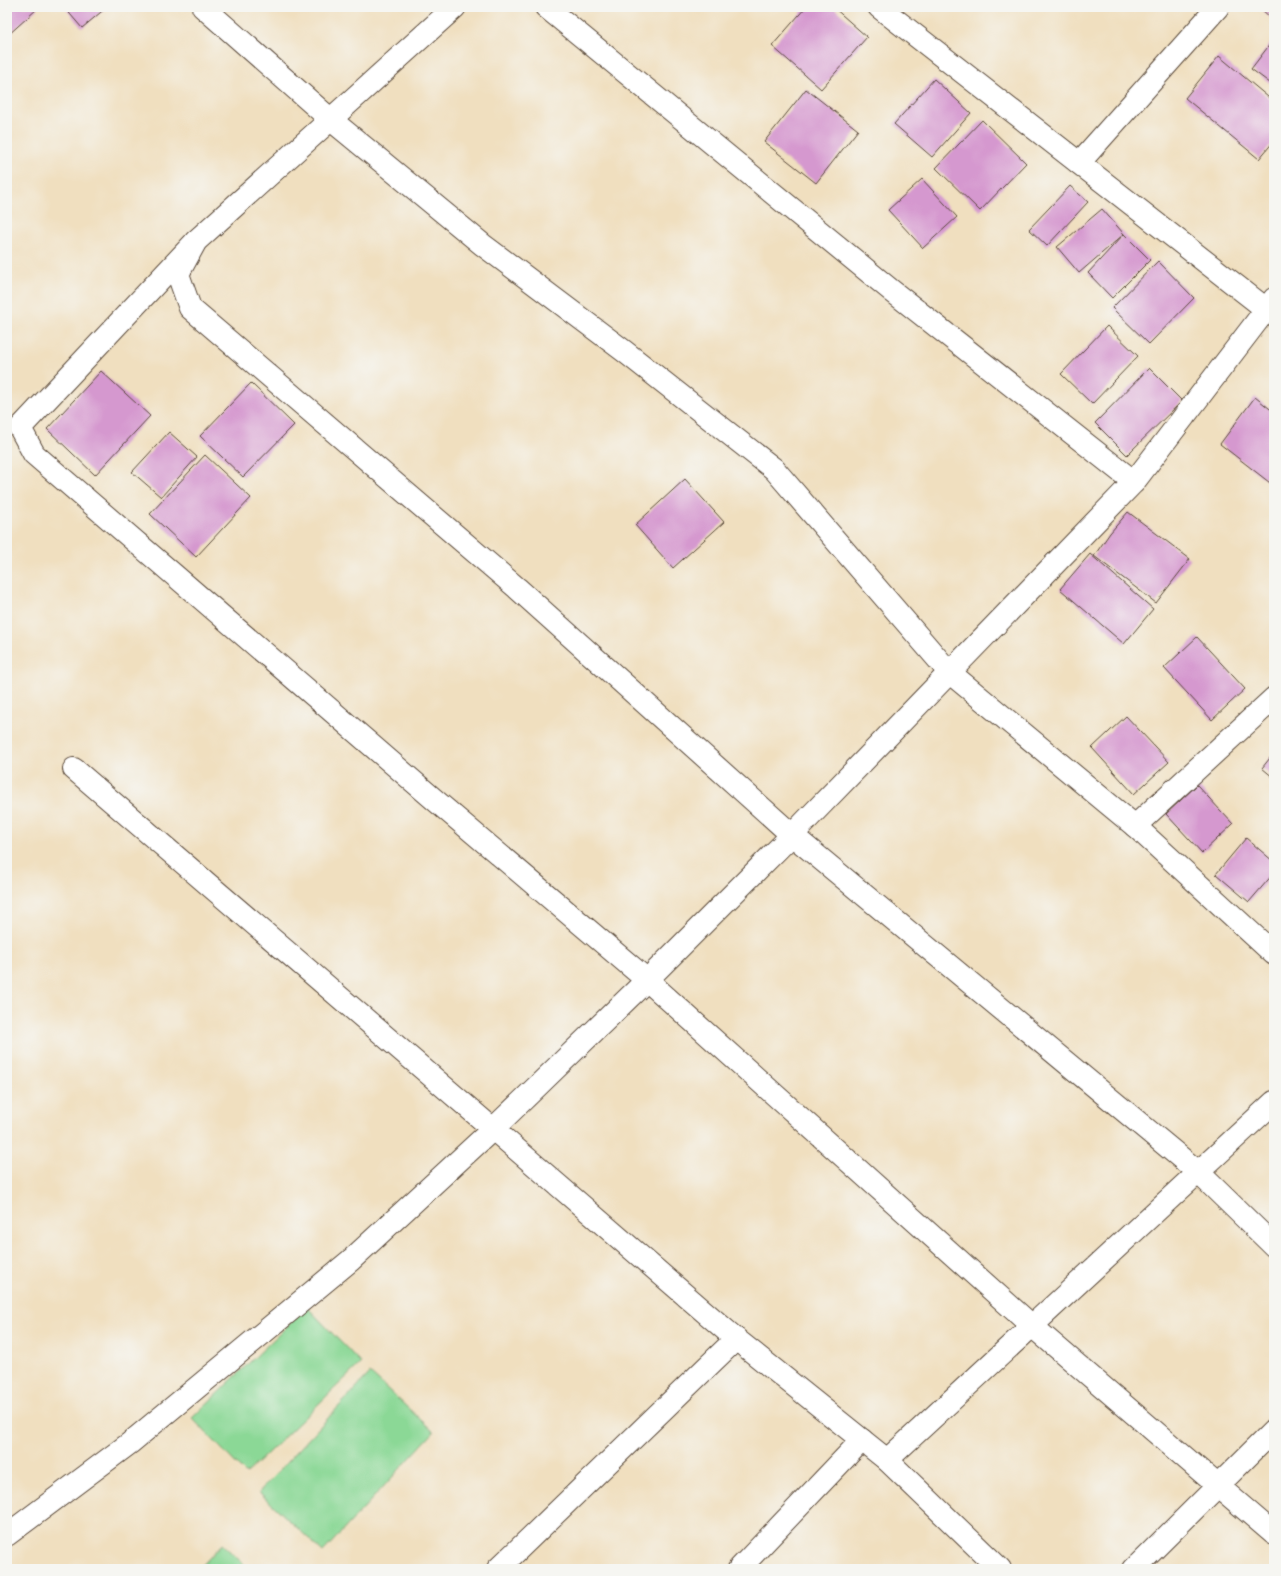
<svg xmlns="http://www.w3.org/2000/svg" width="1281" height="1576" font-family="'Playpen Sans',sans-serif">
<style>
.green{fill:#8bd896;stroke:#63815a}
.building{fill:#d598cf}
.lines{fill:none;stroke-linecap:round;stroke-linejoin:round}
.minor-casing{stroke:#564536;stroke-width:24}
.minor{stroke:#fff;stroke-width:22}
</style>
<rect width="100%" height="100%" fill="#f6f6f2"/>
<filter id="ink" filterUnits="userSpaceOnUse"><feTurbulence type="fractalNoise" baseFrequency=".025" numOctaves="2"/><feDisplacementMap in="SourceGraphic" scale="8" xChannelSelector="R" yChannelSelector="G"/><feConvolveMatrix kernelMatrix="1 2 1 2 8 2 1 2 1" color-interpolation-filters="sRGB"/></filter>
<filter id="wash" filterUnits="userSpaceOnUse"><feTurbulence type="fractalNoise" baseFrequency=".012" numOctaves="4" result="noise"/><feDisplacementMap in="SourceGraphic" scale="16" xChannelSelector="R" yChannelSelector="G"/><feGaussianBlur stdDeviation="0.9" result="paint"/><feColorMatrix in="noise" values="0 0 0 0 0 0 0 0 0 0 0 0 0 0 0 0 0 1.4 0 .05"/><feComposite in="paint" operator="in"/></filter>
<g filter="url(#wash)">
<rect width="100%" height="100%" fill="#f0dfbf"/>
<!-- green -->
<g class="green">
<path d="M307 1307 361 1363 246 1474 192 1418Z"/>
<path d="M370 1373 434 1432 323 1552 259 1492Z"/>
<path d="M222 1544 249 1569H199Z"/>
</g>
<g id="blocks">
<!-- building -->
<g class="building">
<path d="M7 7H35L37 9 7 36Z"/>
<path d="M64 7H107L82 28Z"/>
<path d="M806 7H833L867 37 821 89 772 46Z"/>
<path d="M1259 7H1274V21Z"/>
<path d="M1274 39V86L1251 69Z"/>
<path d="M1219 56 1274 102V141L1259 159 1185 98Z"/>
<path d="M934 79 971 113 932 157 894 124Z"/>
<path d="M806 89 858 130 816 183 764 142Z"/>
<path d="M982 120 1026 163 980 211 936 168Z"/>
<path d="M922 179 957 217 923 248 888 210Z"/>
<path d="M1070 186 1088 202 1047 246 1029 229Z"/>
<path d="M1102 209 1124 234 1150 260 1112 298 1088 273 1124 234 1079 273 1057 247Z"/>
<path d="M1158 261 1194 298 1149 344 1112 308Z"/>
<path d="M1107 326 1138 356 1092 404 1061 374Z"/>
<path d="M1149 368 1182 401 1127 455 1095 423Z"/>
<path d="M101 371 150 416 95 475 47 429Z"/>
<path d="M251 383 294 425 243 477 200 436Z"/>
<path d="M1255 397 1274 412V486L1220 444Z"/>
<path d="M169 432 197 457 161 497 132 472Z"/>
<path d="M205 455 251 498 196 557 150 514Z"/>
<path d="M685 479 724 522 673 568 635 525Z"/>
<path d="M1128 512 1190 559 1156 603 1094 556 1110 533Z"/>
<path d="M1090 554 1153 609 1124 644 1060 589Z"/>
<path d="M1197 637 1245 689 1212 720 1164 668Z"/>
<path d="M1126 716 1169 762 1134 794 1092 748Z"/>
<path d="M1274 753V778L1262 768Z"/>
<path d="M1197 785 1233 824 1202 853 1166 814Z"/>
<path d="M1246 838 1274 862V873L1249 902 1216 874Z"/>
</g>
</g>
</g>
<g filter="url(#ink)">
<use href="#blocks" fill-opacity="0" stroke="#564536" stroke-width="1"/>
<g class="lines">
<!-- minor casing -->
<g class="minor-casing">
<g id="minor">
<path d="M203 7 330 119 483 245 624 351 774 469 949 672 1135 826 1274 954"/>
<path d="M455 7 196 241 178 274 190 308 517 588 792 835 1198 1172 1274 1246"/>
<path d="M546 7 892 291 1134 482"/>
<path d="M879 7 1266 309"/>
<path d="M1079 163 1218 7"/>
<path d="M196 241 20 428 34 454 436 801 647 980 1032 1326 1274 1534"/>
<path d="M1274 299 1134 482 792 835 647 980 493 1129 736 1339 887 1460 1274 1102"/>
<path d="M1135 826 1274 698"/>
<path d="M887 1460 1000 1569"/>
<path d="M7 1535 130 1443 351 1260 493 1129 74 769"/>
<path d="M498 1569 736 1339"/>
<path d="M739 1569 862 1440"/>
<path d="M1134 1569 1274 1430"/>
</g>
</g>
<!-- minor -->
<use href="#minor" class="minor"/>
</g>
</g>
<!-- margin -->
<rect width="1281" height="1576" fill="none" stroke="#f6f6f2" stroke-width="24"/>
</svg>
